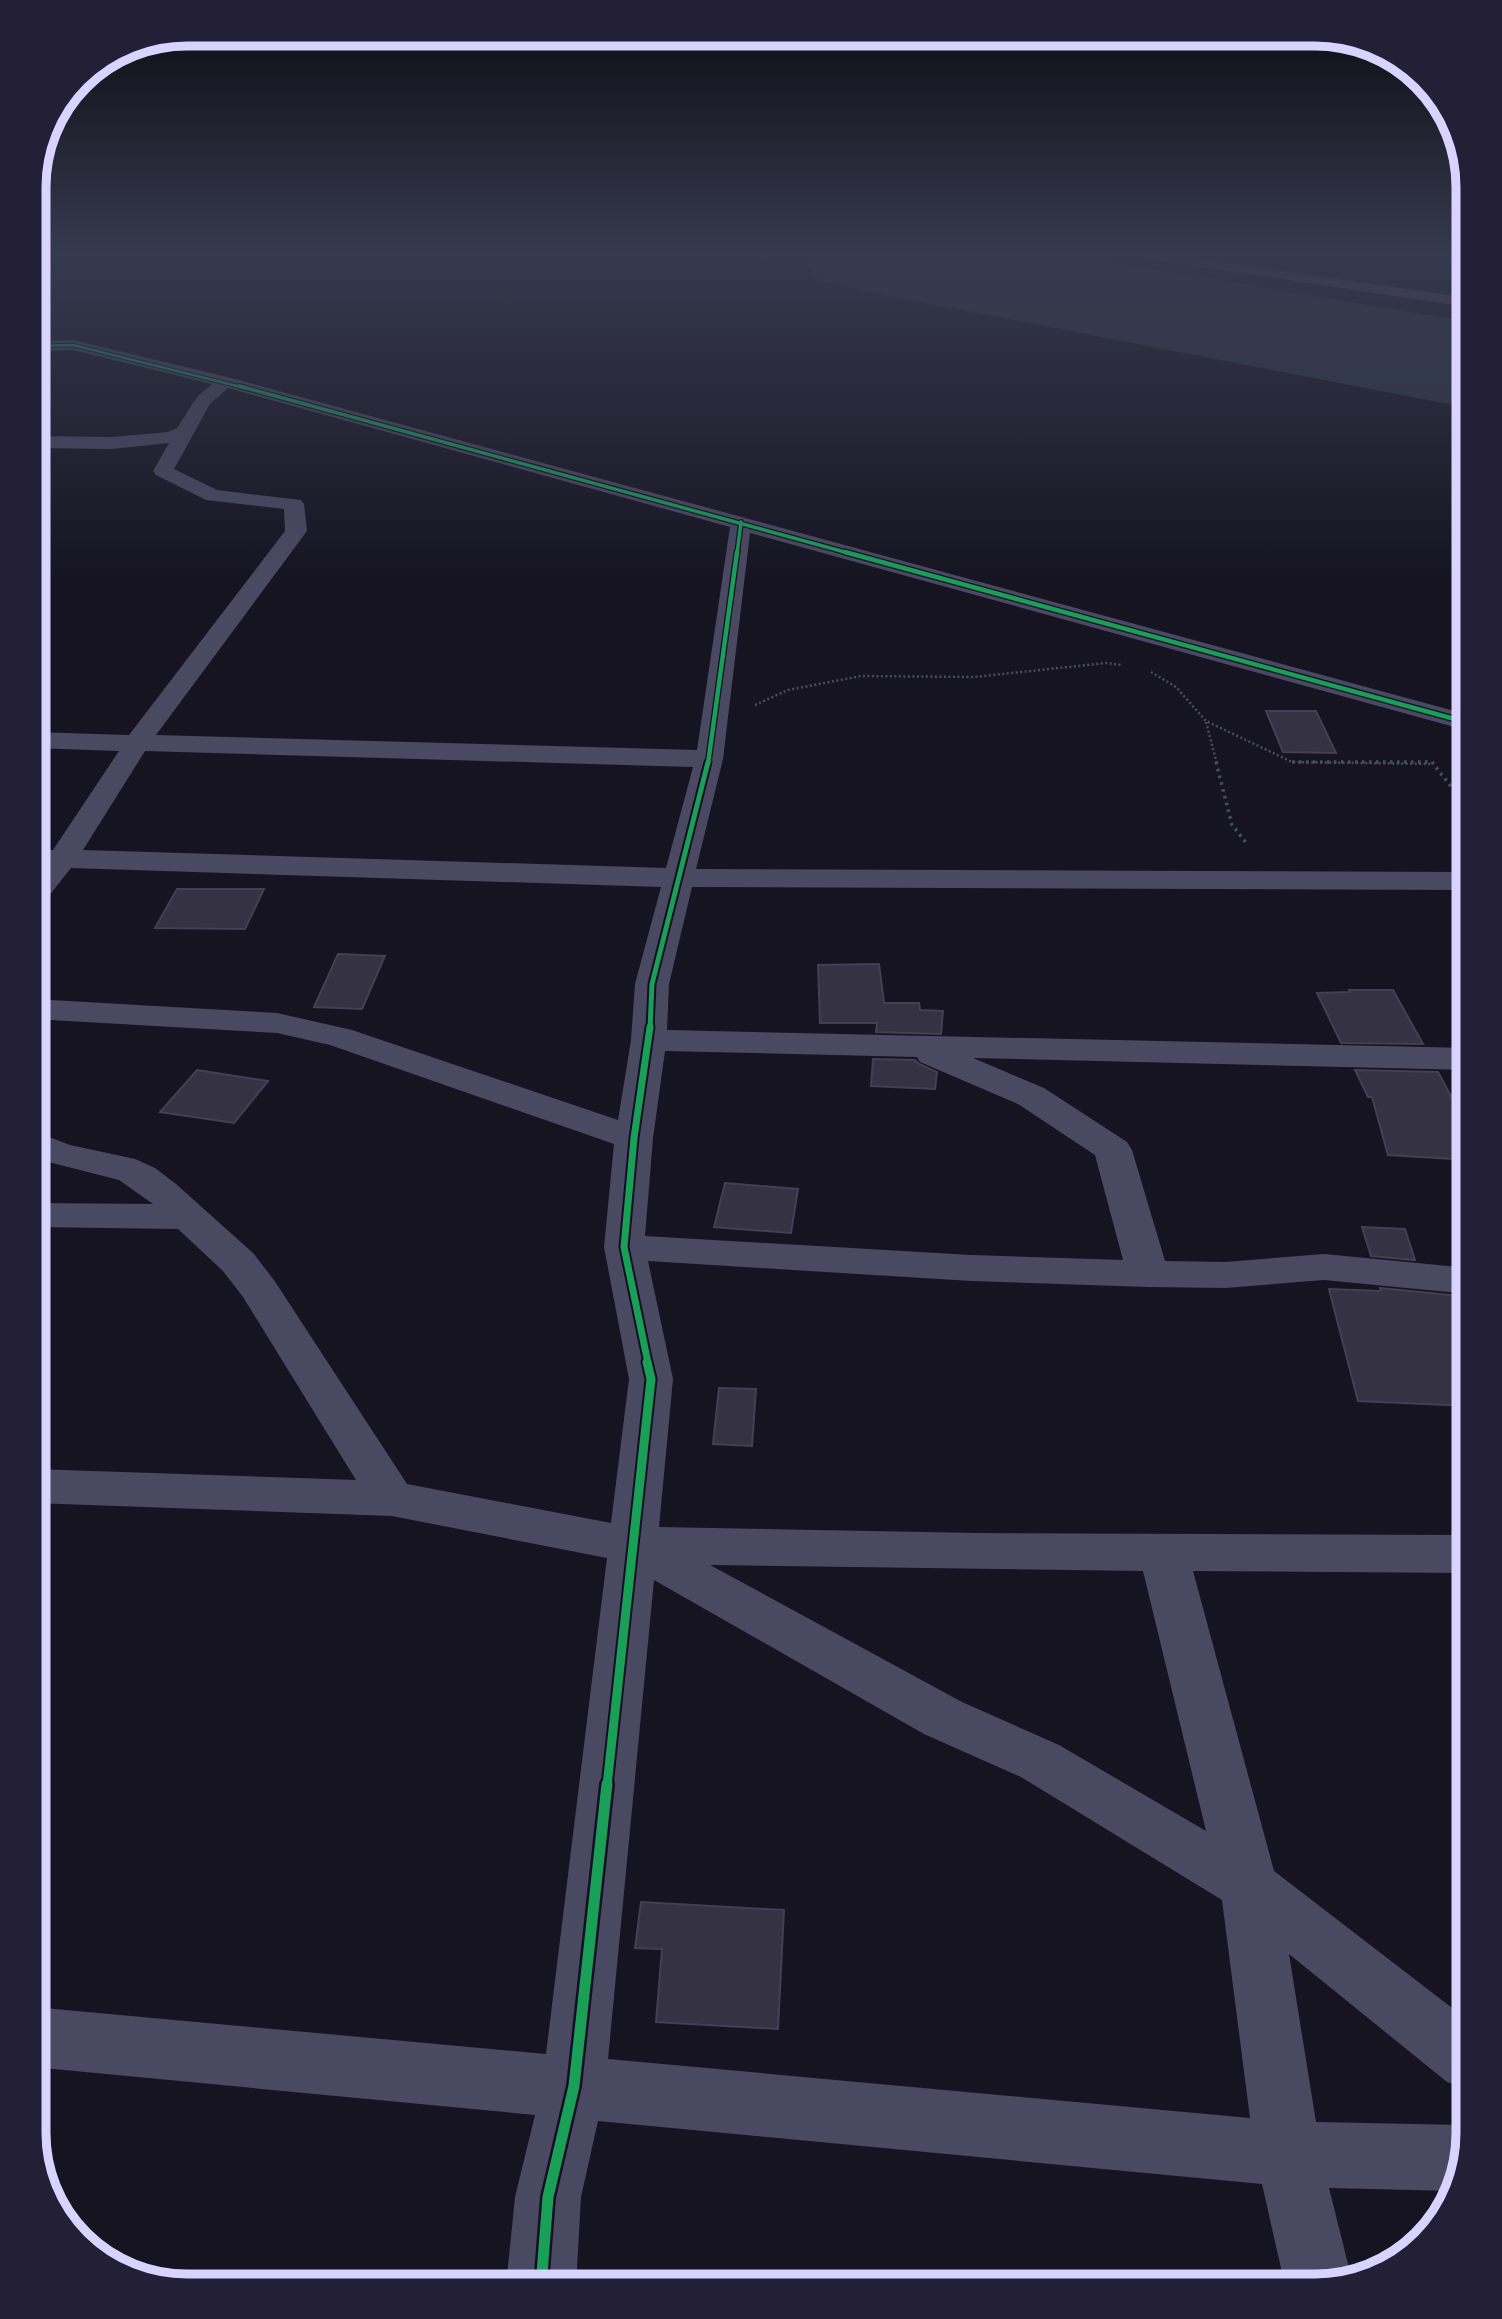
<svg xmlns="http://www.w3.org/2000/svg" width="1502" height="2319" font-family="Rubik,sans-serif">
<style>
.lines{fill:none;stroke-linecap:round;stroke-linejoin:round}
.runway{fill:#2c3646;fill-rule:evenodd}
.building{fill:#343243;stroke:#433f54;stroke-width:2}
.path-far1{stroke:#44505f;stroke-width:2.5;stroke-dasharray:2 2.5;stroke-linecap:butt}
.path{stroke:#44505f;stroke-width:3.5;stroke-dasharray:2.5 4.5;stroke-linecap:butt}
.minor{fill:#4a4962;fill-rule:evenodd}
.highway{fill:#67516a;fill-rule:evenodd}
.cycleway-far6-casing{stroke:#130f26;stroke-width:4.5}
.cycleway-far5-casing{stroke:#130f26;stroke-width:6}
.cycleway-far4-casing{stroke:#130f26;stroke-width:7}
.cycleway-far3-casing{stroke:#130f26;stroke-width:9}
.cycleway-far2-casing{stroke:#130f26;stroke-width:11}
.cycleway-far1-casing{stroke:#130f26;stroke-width:13}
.cycleway-casing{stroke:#130f26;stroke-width:16}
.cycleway-far6{stroke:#1a9f57;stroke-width:2.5}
.cycleway-far5{stroke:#1a9f57;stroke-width:3.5}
.cycleway-far4{stroke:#1a9f57;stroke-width:4.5}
.cycleway-far3{stroke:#1a9f57;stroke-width:5}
.cycleway-far2{stroke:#1a9f57;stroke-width:7}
.cycleway-far1{stroke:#1a9f57;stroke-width:9}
.cycleway{stroke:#1a9f57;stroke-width:11}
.rim{fill:none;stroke:#d9d4ff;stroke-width:9}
</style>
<rect width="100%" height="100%" fill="#161421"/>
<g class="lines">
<!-- runway -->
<path class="runway" d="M801 255H1068L1469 322V408L859 290 818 280Z"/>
</g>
<!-- building -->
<g class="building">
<path d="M1266 711H1316L1336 753 1283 752Z"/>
<path d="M177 889H264L245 929 155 928Z"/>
<path d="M338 954 385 956 362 1009 314 1007Z"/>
<path d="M879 964 884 1003H919L920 1010 943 1011 941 1034 876 1032 877 1023H820L818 965Z"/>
<path d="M1349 990H1393L1423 1044 1341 1043 1317 993 1350 992Z"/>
<path d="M873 1059 915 1060 919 1064 937 1072 935 1089 871 1086Z"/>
<path d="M197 1070 268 1081 234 1123 160 1112Z"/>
<path d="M1355 1070 1438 1072 1459 1111 1469 1110V1160L1388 1155 1372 1097H1368Z"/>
<path d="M725 1183 798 1189 791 1233 714 1227Z"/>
<path d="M1362 1227 1405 1229 1415 1260 1371 1256Z"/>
<path d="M1380 1288 1469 1297V1406L1358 1401 1329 1289 1381 1291Z"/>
<path d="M719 1388 756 1389 752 1446 713 1444Z"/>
<path d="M641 1902 784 1910 778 2029 656 2022 662 1949 635 1948Z"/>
</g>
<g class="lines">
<!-- path-far1 -->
<g class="path-far1">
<path d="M1151 672 1176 687 1206 721 1292 762 1433 764"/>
<path d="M755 705 788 690 861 676 974 677 1106 663 1122 665"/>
<path d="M1206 722 1217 764"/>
</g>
<!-- path -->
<g class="path">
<path d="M1216 762 1232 825 1248 845"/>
<path d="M1292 762H1432L1469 810"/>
</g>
<!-- minor -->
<path class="minor" d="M73 340 231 378 1469 715V731L750 533 723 759 696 869 1469 872V890L692 887 669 984 667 1030 1469 1048V1070L973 1058 1044 1088 1127 1142 1132 1150 1165 1261 1225 1262 1324 1254 1469 1268V1294L1324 1280 1225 1288 1148 1287 971 1281 648 1261 673 1379 659 1527 976 1533 1469 1535V1573L1193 1571 1274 1871 1469 2021V2090L1447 2082 1289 1954 1316 2122 1462 2125 1469 2128 1453 2191 1329 2188 1351 2276 1316 2286H1285L1262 2184 598 2121 581 2197 576 2286H506L515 2197 535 2115 33 2067V2007L546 2054 607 1558 392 1516 33 1503V1469L356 1480 243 1297 223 1271 178 1229 33 1227V1203L153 1204 119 1180 33 1158V1131L70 1145 135 1159 155 1168 176 1184 253 1253 274 1280 407 1484 611 1523 629 1379 604 1247 614 1144 330 1045 277 1033 33 1019V999L277 1013 352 1030 618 1120 631 1040 635 984 661 887 71 868 44 902 33 904V874L39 867H33V849L53 850 119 751 33 748V732L129 735 285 531 284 509 206 500 156 475 153 471 169 443 112 449 34 448V436L112 437 168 432 177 428 197 397 212 384 73 350 34 351V341ZM228 388 730 527 697 750 156 735 307 531 304 504 301 500 217 490 174 469 210 404ZM145 751 693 767 666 868 83 850ZM665 1051 917 1057 920 1062 1018 1104 1095 1155 1123 1260 971 1255 645 1236 653 1138ZM710 1565 1143 1571 1206 1831 1059 1745 962 1702ZM654 1580 924 1734 1021 1777 1222 1900 1250 2118 608 2059Z"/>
<!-- highway -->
<path class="highway" d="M1140 255H1175L1469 298V307L1147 259Z"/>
<!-- cycleway-far6 casing -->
<g class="cycleway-far6-casing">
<path id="cycleway-far6" d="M34 346 73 345 245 388"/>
</g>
<!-- cycleway-far5 casing -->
<g class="cycleway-far5-casing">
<g id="cycleway-far5">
<path d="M239 386 852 554"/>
<path d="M737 554 741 522"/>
</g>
</g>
<!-- cycleway-far4 casing -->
<g class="cycleway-far4-casing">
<g id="cycleway-far4">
<path d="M845 552 1469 723"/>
<path d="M708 764 737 552"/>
</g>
</g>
<!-- cycleway-far3 casing -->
<g class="cycleway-far3-casing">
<path id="cycleway-far3" d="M650 1029 652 984 708 762"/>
</g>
<!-- cycleway-far2 casing -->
<g class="cycleway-far2-casing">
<path id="cycleway-far2" d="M648 1363 624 1247 634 1138 650 1027"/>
</g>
<!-- cycleway-far1 casing -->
<g class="cycleway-far1-casing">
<path id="cycleway-far1" d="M607 1786 651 1379 647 1362"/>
</g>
<!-- cycleway casing -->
<g class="cycleway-casing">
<path id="cycleway" d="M541 2286 548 2197 574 2086 607 1784"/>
</g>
<!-- cycleway-far6 -->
<use href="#cycleway-far6" class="cycleway-far6"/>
<!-- cycleway-far5 -->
<use href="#cycleway-far5" class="cycleway-far5"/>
<!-- cycleway-far4 -->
<use href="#cycleway-far4" class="cycleway-far4"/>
<!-- cycleway-far3 -->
<use href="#cycleway-far3" class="cycleway-far3"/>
<!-- cycleway-far2 -->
<use href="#cycleway-far2" class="cycleway-far2"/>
<!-- cycleway-far1 -->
<use href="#cycleway-far1" class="cycleway-far1"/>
<!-- cycleway -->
<use href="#cycleway" class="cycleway"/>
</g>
<!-- sky -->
<linearGradient id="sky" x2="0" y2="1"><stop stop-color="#0c0b12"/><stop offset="0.44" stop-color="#363a4e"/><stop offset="1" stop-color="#363a4e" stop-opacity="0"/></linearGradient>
<rect width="1502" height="580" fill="url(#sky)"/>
<!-- crop -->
<path d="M0 0H1502V2319H0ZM187 46H1315A141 141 0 0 1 1456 187V2133A141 141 0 0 1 1315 2274H187A141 141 0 0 1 46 2133V187A141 141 0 0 1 187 46Z" fill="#231f37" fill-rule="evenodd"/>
<path class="rim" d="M187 46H1315A141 141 0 0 1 1456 187V2133A141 141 0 0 1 1315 2274H187A141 141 0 0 1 46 2133V187A141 141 0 0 1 187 46Z"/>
</svg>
